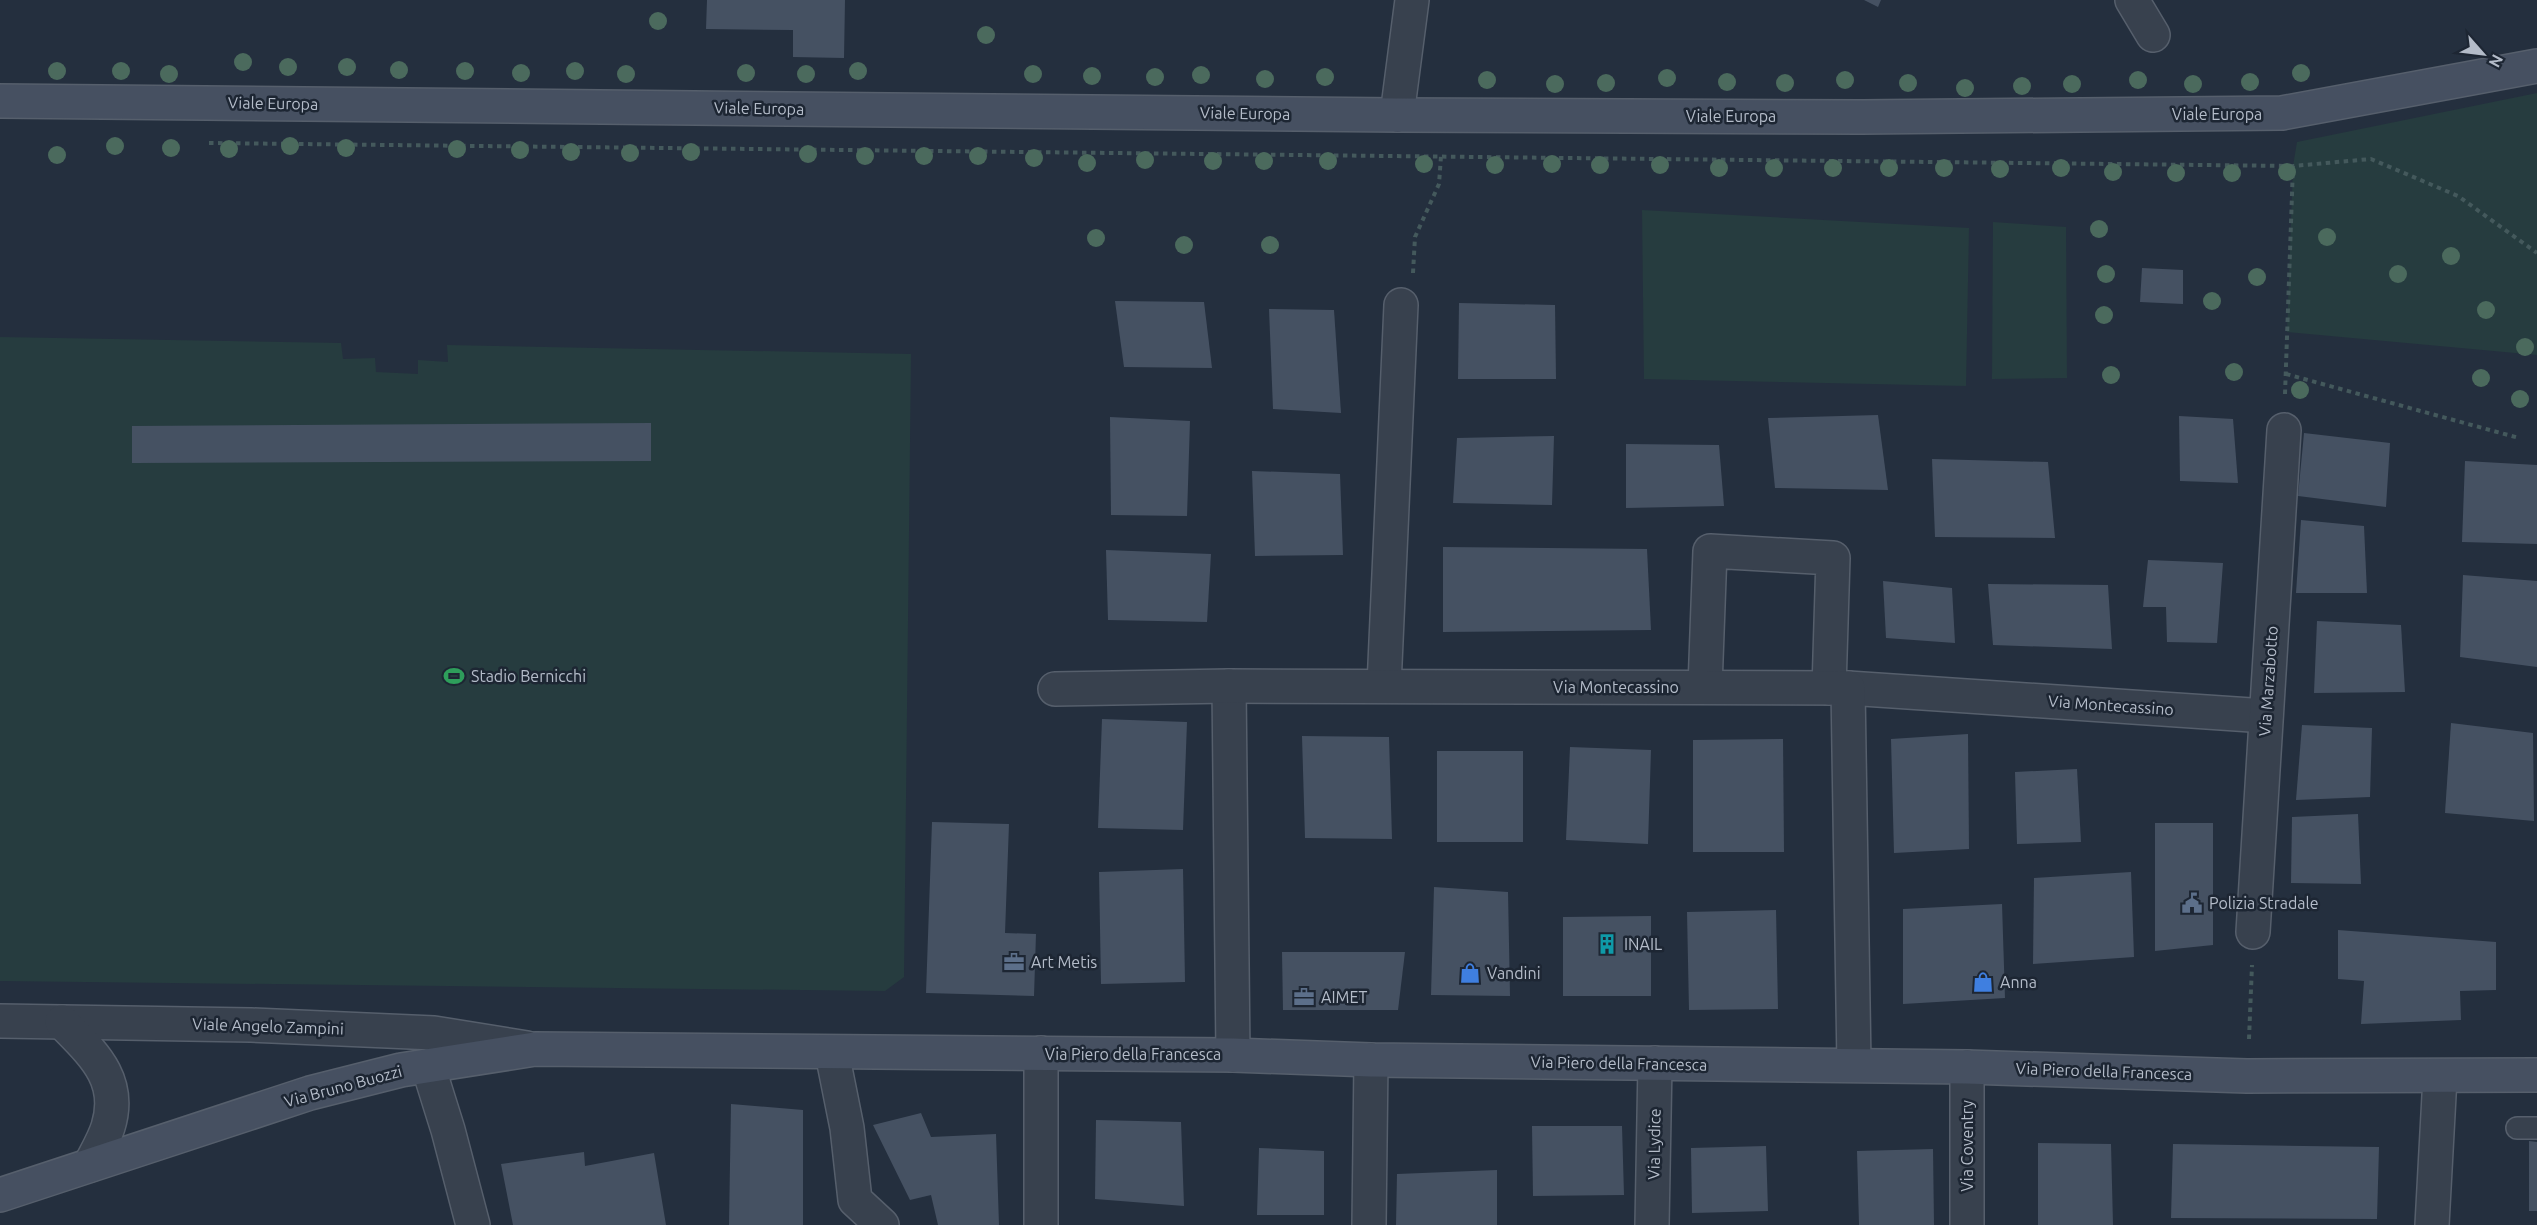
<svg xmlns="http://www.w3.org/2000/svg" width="2537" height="1225" font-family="Ubuntu,sans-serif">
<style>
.green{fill:#263c3f}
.building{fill:#455162}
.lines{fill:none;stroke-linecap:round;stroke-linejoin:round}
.service-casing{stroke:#565f6c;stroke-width:24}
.minor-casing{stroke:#565f6c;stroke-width:36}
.secondary-casing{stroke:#565f6c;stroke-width:36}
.path{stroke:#44595c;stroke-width:4;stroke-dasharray:4.5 4.5;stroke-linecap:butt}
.service{stroke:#38414e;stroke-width:21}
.minor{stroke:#38414e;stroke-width:33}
.secondary{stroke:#465061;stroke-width:33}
.tree{fill:#4b6a5d}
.labels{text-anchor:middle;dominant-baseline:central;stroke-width:5;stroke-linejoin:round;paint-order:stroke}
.street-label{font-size:16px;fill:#b4bcc9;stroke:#1d2633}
.poi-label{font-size:16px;fill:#b4bcc9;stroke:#1d2633;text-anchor:start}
</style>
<rect width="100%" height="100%" fill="#242f3e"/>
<!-- green -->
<g class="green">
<path d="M2537 93V355L2287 332 2293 166 2297 142Z"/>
<path d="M1642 210 1969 228 1966 386 1644 379Z"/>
<path d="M1993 222 2066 227 2067 378 1992 379Z"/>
<path d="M0 337 341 343 343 359 375 358 376 372 418 374V360L448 362 447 345 911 354 904 977 885 991 0 981Z"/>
</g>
<!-- building -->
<g class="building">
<path d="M707 0H845L844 58 793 57V30L706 29Z"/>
<path d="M1864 0H1881L1878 7Z"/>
<path d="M2142 268 2183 270V304L2140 302Z"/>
<path d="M1115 301 1204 302 1212 368 1124 367Z"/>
<path d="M1459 303 1555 305 1556 379H1458Z"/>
<path d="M1269 309 1334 310 1341 413 1273 409Z"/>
<path d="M1878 415 1888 490 1775 488 1768 418Z"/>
<path d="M2179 416 2233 419 2238 483 2180 481Z"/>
<path d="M1110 417 1190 421 1187 516 1111 515Z"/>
<path d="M651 423V461L132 463V426Z"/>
<path d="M2304 433 2390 443 2386 507 2298 496Z"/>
<path d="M1554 436 1552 505 1453 503 1457 438Z"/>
<path d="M1626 444 1719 445 1724 506 1626 508Z"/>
<path d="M1932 459 2048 462 2055 538 1935 537Z"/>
<path d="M2465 461 2537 465V544L2462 542Z"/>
<path d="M1252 471 1340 474 1343 555 1255 556Z"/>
<path d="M2301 520 2364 526 2367 593H2296Z"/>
<path d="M1443 547 1647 549 1651 630 1443 632Z"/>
<path d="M1106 550 1211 554 1207 622 1108 620Z"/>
<path d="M2148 560 2223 563 2217 643 2167 642 2166 607H2143Z"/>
<path d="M2463 575 2537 581V667L2460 657Z"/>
<path d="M1883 581 1952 588 1955 643 1886 638Z"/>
<path d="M1988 584 2108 585 2112 649 1993 645Z"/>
<path d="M2317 621 2401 625 2405 692 2314 693Z"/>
<path d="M1102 719 1187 722 1183 830 1098 828Z"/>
<path d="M2451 723 2533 733 2534 821 2445 813Z"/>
<path d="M2302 725 2372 728 2370 797 2296 800Z"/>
<path d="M1968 734 1969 849 1894 853 1891 739Z"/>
<path d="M1302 736 1389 737 1392 839 1305 838Z"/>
<path d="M1783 739 1784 852H1693V740Z"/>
<path d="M1570 747 1651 750 1648 844 1566 840Z"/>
<rect x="1437" y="751" width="86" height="91"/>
<path d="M2077 769 2081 842 2017 844 2015 772Z"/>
<path d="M2358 814 2361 884 2291 883 2292 817Z"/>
<path d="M932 822 1009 824 1005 933 1036 934 1034 996 926 993Z"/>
<path d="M2155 823H2213V945L2155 951Z"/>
<path d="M1183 869 1185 982 1101 984 1099 872Z"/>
<path d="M2131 872 2134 957 2033 964 2034 878Z"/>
<path d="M1434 887 1508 892 1510 996 1431 995Z"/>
<path d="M2002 904 2005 998 1903 1004V909Z"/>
<path d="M1776 910 1778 1009 1689 1010 1687 912Z"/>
<path d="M1651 916V996H1563V917Z"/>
<path d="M2338 930 2496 942V990L2460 991 2461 1020 2361 1024 2364 981 2338 979Z"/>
<path d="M1282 952H1405L1398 1010H1283Z"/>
<path d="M731 1104 803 1110V1225H729Z"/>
<path d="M921 1113 931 1137 996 1134 999 1225H938L931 1195 910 1200 873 1125Z"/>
<path d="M1096 1120 1181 1122 1184 1206 1095 1199Z"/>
<path d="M1532 1126H1622L1624 1195 1533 1196Z"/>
<path d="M2529 1141 2537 1142V1211H2529Z"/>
<path d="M2038 1143 2111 1144 2113 1225H2038Z"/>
<path d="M2173 1144 2379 1147 2377 1219 2171 1218Z"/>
<path d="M1766 1146 1768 1211 1692 1213 1691 1148Z"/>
<path d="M1259 1148 1324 1151V1215H1257Z"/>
<path d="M1933 1149 1934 1225H1859L1857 1151Z"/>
<path d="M584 1152 585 1166 654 1153 666 1225H513L501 1164Z"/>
<path d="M1497 1170V1225H1396L1397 1174Z"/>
</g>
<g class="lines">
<!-- service casing -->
<g class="service-casing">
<path id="service" d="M2517 1128H2537"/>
</g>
<!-- minor casing -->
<g class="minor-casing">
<g id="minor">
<path d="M2132 0 2153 35"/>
<path d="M1397 115 1412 0"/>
<path d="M1229 686 1233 1055"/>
<path d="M1384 686 1401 305"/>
<path d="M1705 687 1710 551 1833 558 1829 688"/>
<path d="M1848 688 2266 716"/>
<path d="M1055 689 1229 686 1848 688 1854 1065"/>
<path d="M2253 932 2284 430"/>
<path d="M0 1021 251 1025 434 1033 527 1048"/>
<path d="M62 1022C92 1053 123 1079 108 1127 104 1140 96 1153 90 1165"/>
<path d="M832 1053 847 1128 855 1200 882 1225"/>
<path d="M428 1066 448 1130 473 1225"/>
<path d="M1041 1225V1053"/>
<path d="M1369 1225 1371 1060"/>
<path d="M1652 1225 1655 1063"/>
<path d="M1967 1225V1067"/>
<path d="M2432 1225 2440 1077"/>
</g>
</g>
<!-- secondary casing -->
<g class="secondary-casing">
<g id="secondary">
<path d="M0 101 1397 115 1862 117 2282 113 2537 66"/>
<path d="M0 1195 310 1093 401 1070 535 1049 1233 1055 1371 1060 1967 1067 2247 1076 2537 1075"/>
</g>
</g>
<!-- path -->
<g class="path">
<path d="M209 143 2293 166"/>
<path d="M1413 273 1415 237 1439 184 1441 156"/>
<path d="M2286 374 2519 438"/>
<path d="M2285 394 2293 166 2371 159 2458 196 2537 253"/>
<path d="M2249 1039 2252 965"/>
</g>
<!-- service -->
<use href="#service" class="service"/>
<!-- minor -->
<use href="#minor" class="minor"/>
<!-- secondary -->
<use href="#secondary" class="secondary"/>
</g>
<!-- trees -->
<g class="tree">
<circle cx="658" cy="21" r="9"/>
<circle cx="986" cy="35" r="9"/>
<circle cx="243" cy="62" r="9"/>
<circle cx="288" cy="67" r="9"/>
<circle cx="347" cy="67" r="9"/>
<circle cx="399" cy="70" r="9"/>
<circle cx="57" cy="71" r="9"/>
<circle cx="121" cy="71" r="9"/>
<circle cx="465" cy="71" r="9"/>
<circle cx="575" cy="71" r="9"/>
<circle cx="858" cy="71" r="9"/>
<circle cx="521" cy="73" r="9"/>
<circle cx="746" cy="73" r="9"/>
<circle cx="2301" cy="73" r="9"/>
<circle cx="169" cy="74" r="9"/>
<circle cx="626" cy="74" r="9"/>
<circle cx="806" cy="74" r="9"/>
<circle cx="1033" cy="74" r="9"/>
<circle cx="1201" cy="75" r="9"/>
<circle cx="1092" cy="76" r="9"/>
<circle cx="1155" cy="77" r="9"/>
<circle cx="1325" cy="77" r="9"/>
<circle cx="1667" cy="78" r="9"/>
<circle cx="1265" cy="79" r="9"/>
<circle cx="1487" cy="80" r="9"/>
<circle cx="1845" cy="80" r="9"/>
<circle cx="2138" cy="80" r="9"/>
<circle cx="1727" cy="82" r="9"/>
<circle cx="2250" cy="82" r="9"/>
<circle cx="1606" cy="83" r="9"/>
<circle cx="1785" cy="83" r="9"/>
<circle cx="1908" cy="83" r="9"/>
<circle cx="1555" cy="84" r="9"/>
<circle cx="2072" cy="84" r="9"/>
<circle cx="2193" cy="84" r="9"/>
<circle cx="2022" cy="86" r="9"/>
<circle cx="1965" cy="88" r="9"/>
<circle cx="115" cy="146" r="9"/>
<circle cx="290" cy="146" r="9"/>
<circle cx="171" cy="148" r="9"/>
<circle cx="346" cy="148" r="9"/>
<circle cx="229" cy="149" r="9"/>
<circle cx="457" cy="149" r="9"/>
<circle cx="520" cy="150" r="9"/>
<circle cx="571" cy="152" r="9"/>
<circle cx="691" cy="152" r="9"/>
<circle cx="630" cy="153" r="9"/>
<circle cx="808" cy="154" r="9"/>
<circle cx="57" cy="155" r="9"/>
<circle cx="865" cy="156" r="9"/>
<circle cx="924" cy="156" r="9"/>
<circle cx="978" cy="156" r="9"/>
<circle cx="1034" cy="158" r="9"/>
<circle cx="1145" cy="160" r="9"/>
<circle cx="1213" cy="161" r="9"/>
<circle cx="1264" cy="161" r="9"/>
<circle cx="1328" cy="161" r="9"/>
<circle cx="1087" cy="163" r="9"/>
<circle cx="1424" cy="164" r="9"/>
<circle cx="1552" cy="164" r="9"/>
<circle cx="1495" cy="165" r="9"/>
<circle cx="1600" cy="165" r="9"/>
<circle cx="1660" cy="165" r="9"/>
<circle cx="1719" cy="168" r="9"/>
<circle cx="1774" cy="168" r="9"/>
<circle cx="1833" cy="168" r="9"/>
<circle cx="1889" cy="168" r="9"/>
<circle cx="1944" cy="168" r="9"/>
<circle cx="2061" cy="168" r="9"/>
<circle cx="2000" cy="169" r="9"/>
<circle cx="2113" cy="172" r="9"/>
<circle cx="2287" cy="172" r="9"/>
<circle cx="2176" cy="173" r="9"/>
<circle cx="2232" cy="173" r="9"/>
<circle cx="2099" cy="229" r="9"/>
<circle cx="2327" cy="237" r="9"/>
<circle cx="1096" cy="238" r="9"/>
<circle cx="1184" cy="245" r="9"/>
<circle cx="1270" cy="245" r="9"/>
<circle cx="2451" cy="256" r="9"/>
<circle cx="2106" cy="274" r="9"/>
<circle cx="2398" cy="274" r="9"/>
<circle cx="2257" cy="277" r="9"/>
<circle cx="2212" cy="301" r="9"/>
<circle cx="2486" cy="310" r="9"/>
<circle cx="2104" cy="315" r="9"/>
<circle cx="2525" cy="347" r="9"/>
<circle cx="2234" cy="372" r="9"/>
<circle cx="2111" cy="375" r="9"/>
<circle cx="2481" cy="378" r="9"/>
<circle cx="2300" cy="390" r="9"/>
<circle cx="2520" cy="399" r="9"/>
</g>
<!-- icons -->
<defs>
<g id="stadium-bare" transform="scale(1.62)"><path d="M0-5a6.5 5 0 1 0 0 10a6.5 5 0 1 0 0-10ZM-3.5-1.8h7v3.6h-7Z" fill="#2e9e5b" stroke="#1d2633" stroke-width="2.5" paint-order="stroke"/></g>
<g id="civic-bare" transform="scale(1.62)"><path d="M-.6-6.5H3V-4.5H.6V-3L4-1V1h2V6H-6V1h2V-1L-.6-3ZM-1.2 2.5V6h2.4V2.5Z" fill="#5c6f8a" stroke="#1d2633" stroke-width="2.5" paint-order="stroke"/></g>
<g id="building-bare" transform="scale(1.62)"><path d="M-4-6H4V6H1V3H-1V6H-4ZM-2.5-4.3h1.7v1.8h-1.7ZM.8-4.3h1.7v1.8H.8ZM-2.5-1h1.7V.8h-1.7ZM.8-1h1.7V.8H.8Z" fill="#0f9aa8" stroke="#1d2633" stroke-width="2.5" paint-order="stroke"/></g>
<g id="office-bare" transform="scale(1.62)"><path d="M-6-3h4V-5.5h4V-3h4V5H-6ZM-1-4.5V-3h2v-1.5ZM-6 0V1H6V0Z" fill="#5c6f8a" stroke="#1d2633" stroke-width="2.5" paint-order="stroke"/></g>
<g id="shop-bare" transform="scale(1.62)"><path d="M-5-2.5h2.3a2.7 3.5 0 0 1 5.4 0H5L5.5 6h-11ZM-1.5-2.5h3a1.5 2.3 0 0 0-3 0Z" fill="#3f7fe0" stroke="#1d2633" stroke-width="2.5" paint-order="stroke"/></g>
</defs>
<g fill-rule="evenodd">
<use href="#stadium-bare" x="454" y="676"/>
<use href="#civic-bare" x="2192" y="903"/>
<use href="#building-bare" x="1607" y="944"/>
<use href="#office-bare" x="1014" y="962"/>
<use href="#shop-bare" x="1470" y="973"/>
<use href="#shop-bare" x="1983" y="982"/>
<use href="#office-bare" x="1304" y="997"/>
</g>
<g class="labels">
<!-- street labels -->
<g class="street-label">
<text transform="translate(273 103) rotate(1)">Viale Europa</text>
<text transform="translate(759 108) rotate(1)">Viale Europa</text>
<text transform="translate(1245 113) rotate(1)">Viale Europa</text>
<text x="2217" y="114">Viale Europa</text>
<text x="1731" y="116">Viale Europa</text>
<text transform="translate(2268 681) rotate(-86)">Via Marzabotto</text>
<text x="1616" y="687">Via Montecassino</text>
<text transform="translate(2111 705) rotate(4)">Via Montecassino</text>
<text transform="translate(268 1026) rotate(2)">Viale Angelo Zampini</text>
<text x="1133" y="1054">Via Piero della Francesca</text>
<text transform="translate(1619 1063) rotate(1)">Via Piero della Francesca</text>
<text transform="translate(2104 1071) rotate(2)">Via Piero della Francesca</text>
<text transform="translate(343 1086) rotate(-15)">Via Bruno Buozzi</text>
<text transform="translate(1654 1144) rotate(-89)">Via Lydice</text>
<text transform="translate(1967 1146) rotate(-90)">Via Coventry</text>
</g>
<!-- poi labels -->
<g class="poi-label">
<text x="471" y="676">Stadio Bernicchi</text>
<text x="2209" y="903">Polizia Stradale</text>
<text x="1624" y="944">INAIL</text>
<text x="1031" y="962">Art Metis</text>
<text x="1487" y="973">Vandini</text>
<text x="2000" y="982">Anna</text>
<text x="1321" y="997">AIMET</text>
</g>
</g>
<!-- north arrow -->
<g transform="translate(2483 54) rotate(118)" stroke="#1d2633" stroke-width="4.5" paint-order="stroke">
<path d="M0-4.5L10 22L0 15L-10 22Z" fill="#b4bcc9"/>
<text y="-9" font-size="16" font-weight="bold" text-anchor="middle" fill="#b4bcc9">N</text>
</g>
</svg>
